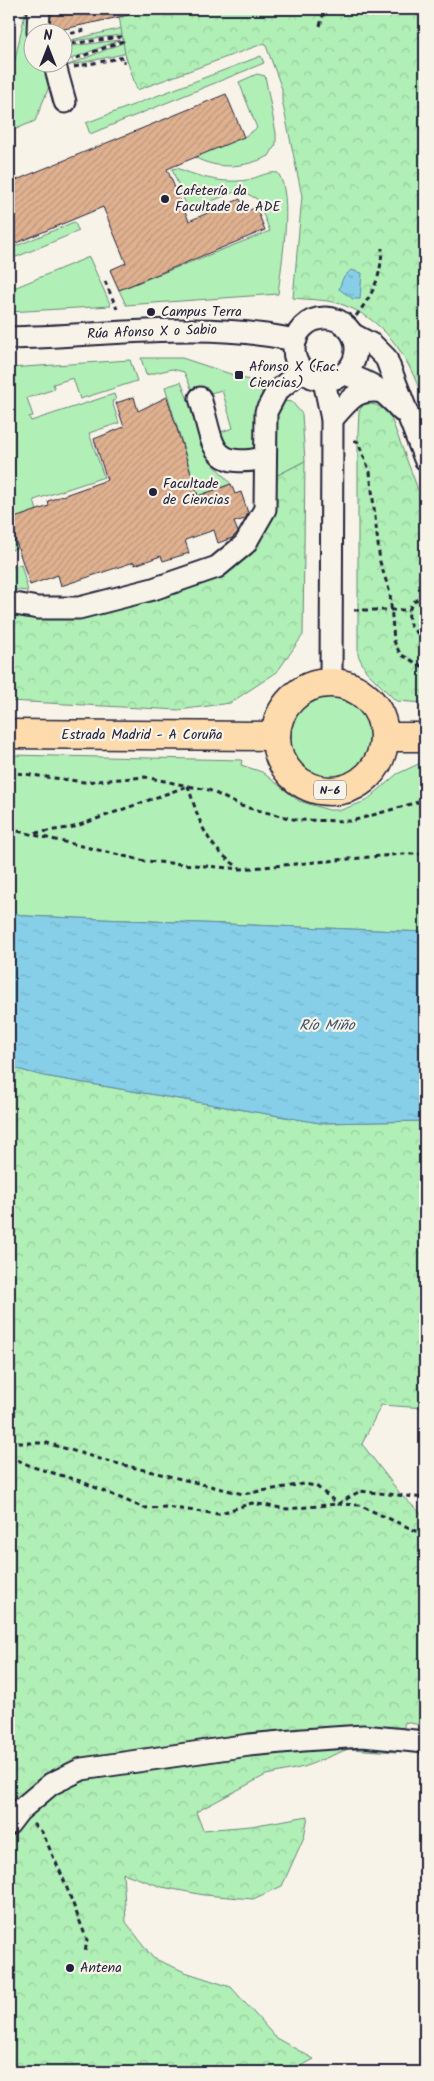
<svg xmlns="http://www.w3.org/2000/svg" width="434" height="2081" font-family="Kalam,sans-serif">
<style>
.grass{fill:#b0efb6;stroke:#698878}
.forest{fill:url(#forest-crowns);stroke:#698878}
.water{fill:url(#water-ripples);stroke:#5f8aa3}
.building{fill:url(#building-hatch);stroke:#22223b}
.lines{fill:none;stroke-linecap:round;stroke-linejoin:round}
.minor-casing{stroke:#22223b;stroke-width:25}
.highway-casing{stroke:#22223b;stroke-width:31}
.path{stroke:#22223b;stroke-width:3;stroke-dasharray:5 4;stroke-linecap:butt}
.minor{stroke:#f7f3e8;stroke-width:21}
.highway{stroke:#fedbac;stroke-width:28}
.poi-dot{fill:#22223b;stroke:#f7f3e8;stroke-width:2}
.labels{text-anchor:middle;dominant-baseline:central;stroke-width:4.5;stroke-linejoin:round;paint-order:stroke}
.shield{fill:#f7f3e8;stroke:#62616f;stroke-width:1}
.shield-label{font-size:12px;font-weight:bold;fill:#22223b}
.poi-label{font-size:14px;fill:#22223b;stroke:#f7f3e8;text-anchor:start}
.street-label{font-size:14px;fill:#22223b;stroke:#f7f3e8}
.water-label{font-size:15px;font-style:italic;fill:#40566f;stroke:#f7f3e8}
</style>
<defs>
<pattern id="forest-crowns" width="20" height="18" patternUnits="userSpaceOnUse" patternTransform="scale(1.25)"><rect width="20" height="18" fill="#b0efb6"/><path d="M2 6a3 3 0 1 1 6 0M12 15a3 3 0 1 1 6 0" fill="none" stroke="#97cd9d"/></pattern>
<pattern id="water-ripples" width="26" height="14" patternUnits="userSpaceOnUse" patternTransform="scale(1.25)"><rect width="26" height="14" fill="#87cfe8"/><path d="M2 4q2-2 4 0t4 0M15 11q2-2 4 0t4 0" fill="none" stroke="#74b1c8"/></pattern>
<pattern id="building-hatch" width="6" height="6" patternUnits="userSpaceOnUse" patternTransform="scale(1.25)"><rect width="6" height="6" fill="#dfb190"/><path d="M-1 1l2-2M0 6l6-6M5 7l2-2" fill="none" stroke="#bf987d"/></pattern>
</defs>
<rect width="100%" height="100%" fill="#f7f3e8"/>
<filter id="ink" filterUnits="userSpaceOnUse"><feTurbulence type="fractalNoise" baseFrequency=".02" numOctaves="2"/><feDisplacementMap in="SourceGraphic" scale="10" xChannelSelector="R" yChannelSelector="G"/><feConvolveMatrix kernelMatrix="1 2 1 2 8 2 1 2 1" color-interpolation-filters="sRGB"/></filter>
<g filter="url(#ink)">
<!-- grass -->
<g class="grass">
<path d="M26 9H32L27 42 32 43V62L47 63 51 82 35 121 9 132V95L12 94V87H9Z"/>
<path d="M122 28 128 53 66 66 125 42 122 35 63 42Z"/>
<path d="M120 40 63 62V47Z"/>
<path d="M261 56 264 63 90 134 86 123Z"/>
<path d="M257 74 265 76 276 133V144L269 156C244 168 218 170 194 157L244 137 257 128 239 82Z"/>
<path d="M177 168C199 177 223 184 247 180 257 178 268 171 278 173 294 196 281 265 278 294L126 305 119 290 270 231 257 199 240 190 188 210 172 169Z"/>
<path d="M74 222 79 231 9 260V249Z"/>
<path d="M89 257 111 306 9 312V290Z"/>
<path d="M141 358H182L252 381 261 389 264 400 254 450 233 455 218 433 233 428 222 390 195 397 184 372 172 369 146 375Z"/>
<path d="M130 360 137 381 80 399 73 378 53 384 55 389 27 398 33 416 29 417 31 421 114 394 116 400 112 401 119 423 89 433 104 477 34 500 37 511 9 521V507L13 505V493L9 479V368Z"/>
<path d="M181 382 214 465 231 484 198 496 165 387Z"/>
<path d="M284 401 292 402 302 414 305 461 274 477C273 456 264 412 284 401Z"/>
<path d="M9 525 17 548 9 551Z"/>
<path d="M21 564 28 591 9 589V568Z"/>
<circle cx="330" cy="737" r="40"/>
<path d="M9 755 242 760 241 765 262 772 299 801 329 810H341L366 801 397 774 425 761V932L26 916 9 912Z"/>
</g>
<!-- forest -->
<g class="forest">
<path d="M118 9H425V405C411 363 390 323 346 306 330 299 310 300 293 298L302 196 282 100V89L265 43 137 90 125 54Z"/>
<path d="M364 404C378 403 383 408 391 418L425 508V703L396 701 366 671 358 655V433L359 411Z"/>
<path d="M305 461 303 635 277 672 230 703 179 710 9 701V613H103L171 592 234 567 274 506V477Z"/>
<path d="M9 1067 44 1076 320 1123 425 1121V1408L381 1405 362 1444 402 1496 425 1517V1726L405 1722 397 1752 348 1749 304 1767 266 1775 196 1812 203 1830 251 1826 308 1816 304 1837 282 1886 253 1899 204 1895 162 1887 123 1873 126 1922 153 1958 185 1972 231 1987 276 2038 314 2059 290 2072H9Z"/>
</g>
<!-- water -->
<g class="water">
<path d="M351 270 362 273 360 299H353L339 289 343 278Z"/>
<path d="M9 912 26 916 425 932V1121L320 1123 44 1076 9 1067Z"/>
</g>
<!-- building -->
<g class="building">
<path d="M62 9H132L133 14 50 32 51 11Z"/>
<path d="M226 94 244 137 167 169 189 221 240 199 246 212 256 207 265 230 119 290 110 270 126 263 103 207 9 246V183Z"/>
<path d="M134 397 138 411 167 397 198 496 231 484 235 494 241 492 248 513 245 519 234 522 238 532 232 538 218 543 214 530 185 540 189 553 163 561 161 556 135 565 134 562 61 586 58 575 30 585 9 520 49 506 48 501 107 480 94 439 124 427 116 403Z"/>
</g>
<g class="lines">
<!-- minor casing -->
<g class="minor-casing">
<g id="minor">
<path d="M38 32 39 9"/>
<path d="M54 62 65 102"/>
<circle cx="325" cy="349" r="31"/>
<path d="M354 335 373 345 386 358 425 459"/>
<path d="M9 338C107 336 198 320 296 340"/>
<path d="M345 374C372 383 383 390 402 411"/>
<path d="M324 381 332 419 331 683"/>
<path d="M200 398C214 443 208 470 264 458"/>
<path d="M332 419C350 400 355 387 385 392"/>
<path d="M9 603 38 608H79L153 589 217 567 245 544 265 509 266 412 277 391 302 370"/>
<path d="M9 1824 19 1811 51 1784 82 1769 249 1745 303 1740 363 1736 425 1742"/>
</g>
</g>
<!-- highway casing -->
<g class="highway-casing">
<g id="highway">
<circle cx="330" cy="737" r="54"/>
<path d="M9 734 276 736"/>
<path d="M385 737H425"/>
</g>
</g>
<!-- path -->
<g class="path">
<path d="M320 26 325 9"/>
<path d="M62 36 88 29"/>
<path d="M63 45 121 37 123 41 72 60"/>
<path d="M74 67 124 57V63"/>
<path d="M105 281 117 309"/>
<path d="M356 316C374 292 381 278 382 248"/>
<path d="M354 440 358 442 370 472 380 562 390 593 394 641 400 654 425 668"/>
<path d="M425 594 412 603C405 618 409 631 425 637"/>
<path d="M354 610H409"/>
<path d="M9 772 84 782 145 777 188 786C200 823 205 846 240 868"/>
<path d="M9 829 145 861 241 869 403 854H425"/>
<path d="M35 833 74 827 188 786 209 790 241 806 297 820 352 821 425 800"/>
<path d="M9 1443H47L107 1461 243 1494 304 1484 316 1486 338 1504 359 1505 425 1535"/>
<path d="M9 1456 33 1467 80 1481 144 1508 166 1507 218 1514 252 1503 287 1509 338 1504 360 1491 425 1498"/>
<path d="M33 1824 42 1832 63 1878 87 1940 85 1953"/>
</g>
<!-- minor -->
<use href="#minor" class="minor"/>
<!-- highway -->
<use href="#highway" class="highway"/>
</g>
</g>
<!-- markers -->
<g class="poi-dot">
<circle cx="165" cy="199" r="5"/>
<circle cx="151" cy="312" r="5"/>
<rect x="234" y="370" width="10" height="10" rx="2.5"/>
<circle cx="153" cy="492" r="5"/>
<circle cx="70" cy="1968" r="5"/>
</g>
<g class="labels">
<!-- shield labels -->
<rect class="shield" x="314" y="780.5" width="32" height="19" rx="4"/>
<g class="shield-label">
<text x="330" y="790">N-6</text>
</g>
<!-- poi labels -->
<g class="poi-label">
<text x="175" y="191">Cafetería da<tspan x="175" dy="16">Facultade de ADE</tspan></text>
<text x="161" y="312">Campus Terra</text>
<text x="249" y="367">Afonso X (Fac.<tspan x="249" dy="16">Ciencias)</tspan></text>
<text x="163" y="484">Facultade<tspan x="163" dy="16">de Ciencias</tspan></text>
<text x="80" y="1968">Antena</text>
</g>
<!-- street labels -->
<g class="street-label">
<text transform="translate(152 332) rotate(-2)">Rúa Afonso X o Sabio</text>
<text x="142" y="735">Estrada Madrid - A Coruña</text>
</g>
<!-- water labels -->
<g class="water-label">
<text x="327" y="1026">Río Miño</text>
</g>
</g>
<!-- margin -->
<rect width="434" height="2081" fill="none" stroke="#f7f3e8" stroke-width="30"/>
<rect x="15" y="15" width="404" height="2051" fill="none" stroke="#22223b" stroke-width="2" filter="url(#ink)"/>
<!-- north arrow -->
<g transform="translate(48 48)"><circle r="24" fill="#f7f3e8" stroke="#a29fa3"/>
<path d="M0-4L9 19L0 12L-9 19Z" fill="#22223b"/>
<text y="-8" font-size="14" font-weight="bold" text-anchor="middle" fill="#22223b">N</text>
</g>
</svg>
